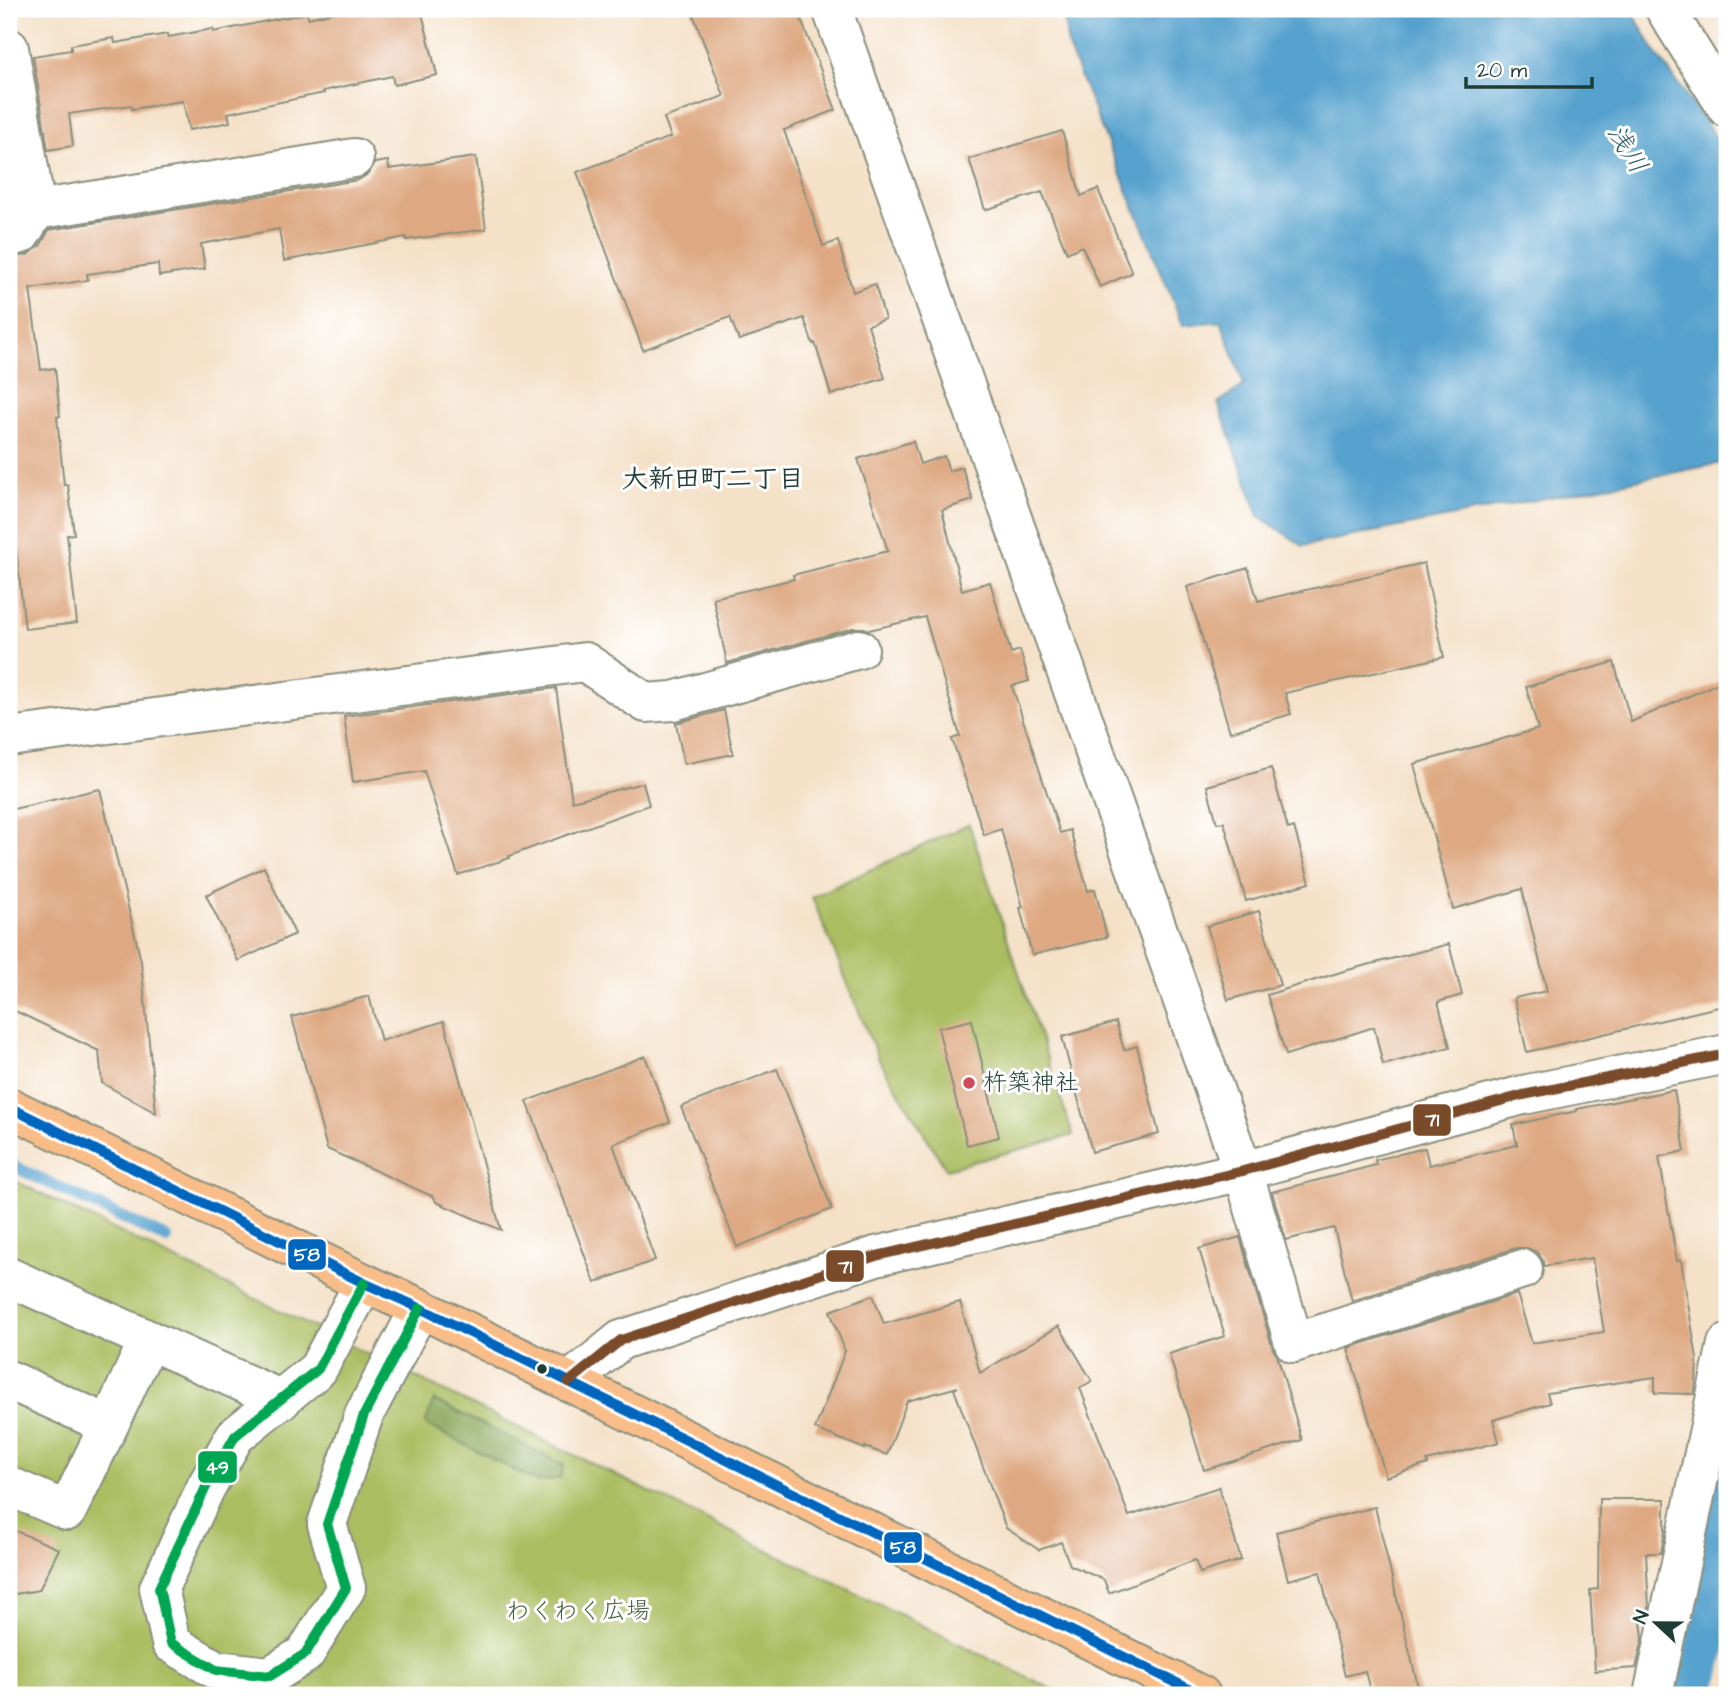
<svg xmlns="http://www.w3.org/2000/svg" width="1736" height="1704" font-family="'Architects Daughter','Klee One',sans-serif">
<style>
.green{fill:#abbd60;stroke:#657d4a;stroke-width:2}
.forest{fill:#88a456;stroke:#547045;stroke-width:2}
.water{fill:#56a2ce;stroke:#3a7081;stroke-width:2}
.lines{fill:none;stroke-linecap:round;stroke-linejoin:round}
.stream{stroke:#56a2ce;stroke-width:12}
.river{stroke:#56a2ce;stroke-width:75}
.building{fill:#dea982}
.minor-casing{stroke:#8a8f7e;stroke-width:42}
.highway-casing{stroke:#8a8f7e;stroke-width:42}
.minor{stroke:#fff;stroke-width:38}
.highway{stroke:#f8bd88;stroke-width:38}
.bus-1-casing{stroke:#fff;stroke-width:16}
.bus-2-casing{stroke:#fff;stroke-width:16}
.bus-3-casing{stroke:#fff;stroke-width:16}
.bus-1{stroke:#0065bd;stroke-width:10}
.bus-2{stroke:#00a651;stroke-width:10}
.bus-3{stroke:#7a4b2a;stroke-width:10}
.poi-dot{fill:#d1495b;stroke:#fff;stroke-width:2.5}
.bus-dot{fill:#1f3d34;stroke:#fff;stroke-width:2.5}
.labels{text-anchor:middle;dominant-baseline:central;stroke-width:6;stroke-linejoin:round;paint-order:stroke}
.poi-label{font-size:24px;fill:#1f3d34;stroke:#fff;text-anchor:start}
.park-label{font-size:24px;fill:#496341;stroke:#fff}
.water-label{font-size:26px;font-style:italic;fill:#32606a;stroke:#fff}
.neighbourhood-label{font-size:26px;font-weight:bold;fill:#1f3d34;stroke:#fff}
.line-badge{stroke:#fff;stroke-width:2.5}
.badge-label{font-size:19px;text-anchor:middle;font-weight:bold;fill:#fff}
</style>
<rect width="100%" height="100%" fill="#fff"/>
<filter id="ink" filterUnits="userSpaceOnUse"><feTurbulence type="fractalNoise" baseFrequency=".0143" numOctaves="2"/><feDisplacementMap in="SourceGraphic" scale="14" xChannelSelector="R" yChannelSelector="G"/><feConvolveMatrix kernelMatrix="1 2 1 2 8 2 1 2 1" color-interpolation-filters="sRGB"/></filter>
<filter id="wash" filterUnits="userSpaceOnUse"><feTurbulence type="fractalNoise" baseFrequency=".00686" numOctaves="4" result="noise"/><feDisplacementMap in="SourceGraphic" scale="28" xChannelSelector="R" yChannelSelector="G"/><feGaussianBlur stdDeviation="1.57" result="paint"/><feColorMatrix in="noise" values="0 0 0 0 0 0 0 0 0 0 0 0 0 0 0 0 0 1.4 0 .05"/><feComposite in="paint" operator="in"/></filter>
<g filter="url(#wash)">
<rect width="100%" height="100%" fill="#f4e1c8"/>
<!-- green -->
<g class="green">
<path d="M969 824 1073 1135 946 1169 878 1058 812 897Z"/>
<path d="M9 1178 1064 1695H9Z"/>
</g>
<!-- forest -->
<path class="forest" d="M434 1400 564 1465 560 1478 537 1482 425 1424Z"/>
<!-- water -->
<path class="water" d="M1063 9H1631L1652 47 1727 153V462L1303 546 1259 516 1218 403 1244 385 1221 321 1183 325 1068 47Z"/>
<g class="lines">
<!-- stream -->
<path class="stream" d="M9 1164 166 1238"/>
<!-- river -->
<path class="river" d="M1677 1695 1727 1471"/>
</g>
<g id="blocks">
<!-- building -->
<g class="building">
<path d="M348 9H421L437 75 394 85 392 76 323 91 324 93 228 113 230 122 189 130 183 101 132 109 131 105 69 114 73 146 48 150 33 56 71 50V45L114 38 115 43 168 34V37L213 29V32L307 13 308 18Z"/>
<path d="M691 9H797L836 110 784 130 823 246 838 241 853 292 875 284 885 319 868 325 885 378 831 395 815 343 813 344 804 318 739 340 730 317 643 350 577 172 671 137 664 118 724 96Z"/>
<path d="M1062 131 1081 196 1098 189 1132 273 1100 287 1082 246 1067 253 1042 192 985 210 969 159Z"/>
<path d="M476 157 486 229 406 240V237L284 261 279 229 201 244 205 269 159 276 158 264 87 274 88 280 30 289 41 370 55 368 60 416 57 417 64 485H68L74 534 67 535 77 623 25 629 9 483V258L27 255 40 246 49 230 358 180 368 174 375 163 388 161 389 169Z"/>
<path d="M913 441 920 464 944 456 949 471 962 467 973 500 942 510 962 590 990 582 1011 653 1020 650 1029 681 1012 686 1060 833 1070 830 1088 891 1095 889 1107 937 1032 955 1020 908 1023 907 1001 829 984 835 952 739 960 736 925 617 869 630 864 628H853L727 663 713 598 794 579 793 575 888 551 858 459Z"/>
<path d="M1424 563 1444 657 1285 693 1291 714 1230 732 1187 587 1248 568 1258 601Z"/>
<path d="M1614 662 1631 722 1727 679V1005L1527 1052 1514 998 1547 991 1522 889 1453 909 1414 764 1538 729 1526 687Z"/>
<path d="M556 688 572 801 643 783 649 805 509 856 510 858 458 875 424 771 353 782 344 716Z"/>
<path d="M724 710 733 754 684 764 676 723Z"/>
<path d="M1271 768 1288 829 1294 827 1310 883 1246 901 1224 822 1217 823 1207 786Z"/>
<path d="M100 789 141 961 156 1113 102 1083 99 1051 9 1008V810Z"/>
<path d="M264 867 295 934 238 961 206 895Z"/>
<path d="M1259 911 1280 985 1228 1000 1207 926Z"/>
<path d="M1449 944 1462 995 1438 1002 1450 1047 1383 1065 1374 1027 1286 1055 1267 995 1344 971Z"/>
<path d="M369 996 381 1041 444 1021 501 1230 436 1202 434 1197 327 1149 292 1017Z"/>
<path d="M972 1020 999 1137 967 1145 938 1028Z"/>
<path d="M1116 1022 1124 1050 1137 1046 1159 1134 1092 1152 1062 1037Z"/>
<path d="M645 1056 670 1122 613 1144 655 1260 595 1283 527 1101Z"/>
<path d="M777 1069 832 1209 737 1247 681 1107Z"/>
<path d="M1674 1090 1685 1151 1659 1157 1677 1261 1681 1260 1697 1359 1696 1383 1694 1394 1655 1393V1377L1547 1393 1550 1403 1493 1420 1499 1442 1427 1461 1428 1464 1386 1477 1348 1348 1517 1294 1532 1343 1604 1332 1592 1258 1544 1266V1262L1537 1252 1527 1248H1516L1352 1301 1334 1228 1286 1240 1272 1192 1376 1165 1375 1160 1425 1148 1429 1165 1517 1145 1513 1125 1577 1111V1109Z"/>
<path d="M1240 1237 1273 1349 1277 1355 1302 1440 1204 1470 1169 1354 1225 1336 1199 1249Z"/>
<path d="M873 1295 884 1324 960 1302 980 1373 1059 1326 1092 1381 1080 1388 1129 1516 1219 1487 1241 1560 1200 1573 1195 1560 1109 1593 1104 1580 1070 1565 1061 1542 1039 1550 1006 1528 954 1389 958 1387 907 1401 887 1455 865 1447V1449L815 1429 845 1351 830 1311Z"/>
<path d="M1599 1499H1665V1531L1661 1553H1646L1649 1607 1646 1621H1641L1643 1638 1636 1668 1595 1671 1590 1590 1598 1589Z"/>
<path d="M1375 1507 1420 1695H1371L1365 1671 1345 1676 1320 1572 1288 1580 1276 1532Z"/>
<path d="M9 1528 59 1549 39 1590 9 1595Z"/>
</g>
</g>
</g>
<g filter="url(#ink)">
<use href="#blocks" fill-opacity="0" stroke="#8a8f7e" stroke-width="2"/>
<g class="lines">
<!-- minor casing -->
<g class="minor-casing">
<g id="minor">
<path d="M832 9 1243 1171 1294 1343 1523 1269"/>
<path d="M1665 9 1727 108"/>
<path d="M9 48 36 210 21 234 9 237"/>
<path d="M36 210 354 158"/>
<path d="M9 737 585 662 646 703 673 701 859 649"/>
<path d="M9 1277 282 1400"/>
<path d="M364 1283 318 1369 235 1436 206 1487 159 1588 171 1643 216 1670 270 1676 305 1654 346 1588 327 1524 364 1415 420 1308"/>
<path d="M9 1380 109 1425 148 1341"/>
<path d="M569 1382 621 1340 876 1256 1243 1171 1523 1095 1727 1054"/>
<path d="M9 1486 67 1511 109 1425"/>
<path d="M1653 1695 1727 1344"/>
</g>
</g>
<!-- highway casing -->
<g class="highway-casing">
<path id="highway" d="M9 1107 364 1283 420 1308 1201 1695"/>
</g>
<!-- minor -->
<use href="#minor" class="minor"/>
<!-- highway -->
<use href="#highway" class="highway"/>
<!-- bus-1 casing -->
<g class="bus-1-casing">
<path id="bus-1" d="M9 1107 364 1283 420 1308 1201 1695"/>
</g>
<!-- bus-2 casing -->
<g class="bus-2-casing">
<path id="bus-2" d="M364 1283 318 1369 235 1436 206 1487 159 1588 171 1643 216 1670 270 1676 305 1654 346 1588 327 1524 364 1415 420 1308"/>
</g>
<!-- bus-3 casing -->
<g class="bus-3-casing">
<path id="bus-3" d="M569 1382 621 1340 876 1256 1243 1171 1523 1095 1727 1054"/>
</g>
<!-- bus-1 -->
<use href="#bus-1" class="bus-1"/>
<!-- bus-2 -->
<use href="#bus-2" class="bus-2"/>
<!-- bus-3 -->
<use href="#bus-3" class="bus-3"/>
</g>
</g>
<!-- markers -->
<circle class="poi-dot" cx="969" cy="1083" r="7"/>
<circle class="bus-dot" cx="542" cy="1369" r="6"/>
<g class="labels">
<!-- poi labels -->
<g class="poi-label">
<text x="983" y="1083">杵築神社</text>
</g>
<!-- park labels -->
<g class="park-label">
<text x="578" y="1611">わくわく広場</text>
</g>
<!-- water labels -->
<g class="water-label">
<text transform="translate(1627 149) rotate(58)">浅川</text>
</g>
<!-- neighbourhood labels -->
<g class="neighbourhood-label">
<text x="713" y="479">大新田町二丁目</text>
</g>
</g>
<g class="line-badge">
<rect x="1412" y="1103" width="40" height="34" rx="7" fill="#7a4b2a"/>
<rect x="287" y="1238" width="40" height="33" rx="7" fill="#0065bd"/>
<rect x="825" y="1249" width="40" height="34" rx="7" fill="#7a4b2a"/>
<rect x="197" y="1450" width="41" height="34" rx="7" fill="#00a651"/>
<rect x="883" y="1531" width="40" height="33" rx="7" fill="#0065bd"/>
</g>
<g class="badge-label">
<text x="1432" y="1126">71</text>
<text x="307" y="1261">58</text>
<text x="845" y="1273">71</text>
<text x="217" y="1474">49</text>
<text x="903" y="1554">58</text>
</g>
<!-- margin -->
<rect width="1736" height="1704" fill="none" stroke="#fff" stroke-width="35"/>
<!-- north arrow -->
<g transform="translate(1656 1623) rotate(292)" stroke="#ffffff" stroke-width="5" paint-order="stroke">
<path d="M0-5L12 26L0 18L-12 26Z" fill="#1f3d34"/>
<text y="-10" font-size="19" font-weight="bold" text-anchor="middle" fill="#1f3d34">N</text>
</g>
<!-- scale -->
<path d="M1466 77v10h126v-10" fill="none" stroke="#1f3d34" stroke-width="3.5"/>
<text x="1477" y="77" font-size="21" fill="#1f3d34" stroke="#ffffff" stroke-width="5" paint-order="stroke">20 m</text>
</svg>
